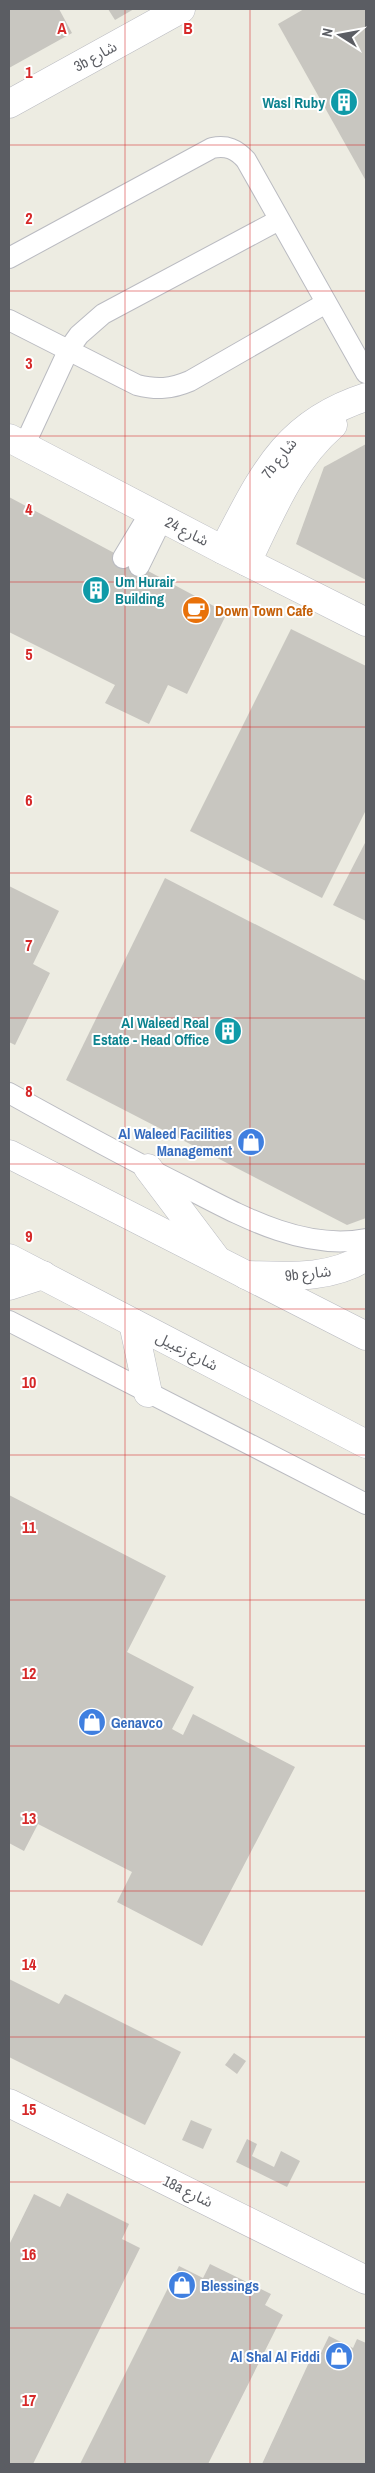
<svg xmlns="http://www.w3.org/2000/svg" width="375" height="2473" font-family="'Archivo Narrow','Noto Sans Arabic',sans-serif">
<style>
.building{fill:#c8c6c0}
.lines{fill:none;stroke-linecap:round;stroke-linejoin:round}
.lane-casing{stroke:#babbc1;stroke-width:22}
.street-casing{stroke:#babbc1;stroke-width:29}
.secondary-casing{stroke:#b8bac0;stroke-width:29}
.lane{stroke:#fff;stroke-width:20}
.street{stroke:#fff;stroke-width:28}
.secondary{stroke:#fff;stroke-width:28}
.grid{fill:none;stroke:#d62828;stroke-width:1;stroke-opacity:0.55}
.labels{text-anchor:middle;dominant-baseline:central;stroke-width:4;stroke-linejoin:round;paint-order:stroke}
.street-label{font-size:15px;fill:#5b5d63;stroke:#fff}
.culture-label{font-size:15px;font-weight:bold;fill:#0d838f;stroke:#fff;text-anchor:end}
.food-label{font-size:15px;font-weight:bold;fill:#c56008;stroke:#fff;text-anchor:start}
.shop-label{font-size:15px;font-weight:bold;fill:#366cbe;stroke:#fff;text-anchor:end}
.grid-label{font-size:16px;text-anchor:middle;font-weight:bold;fill:#d62828;stroke:#fff;stroke-width:4;stroke-linejoin:round;paint-order:stroke}
</style>
<rect width="100%" height="100%" fill="#edece2"/>
<!-- building -->
<g class="building">
<path d="M9 9H59L72 33 9 68Z"/>
<path d="M108 9H134L115 20Z"/>
<path d="M304 9H366V181L278 24Z"/>
<path d="M366 444V580L296 544 324 467Z"/>
<path d="M9 497 227 613 187 694 168 685 149 724 105 703 115 685 9 632Z"/>
<path d="M291 629 366 666V810L322 898 190 831Z"/>
<path d="M366 841V921L333 905Z"/>
<path d="M165 878 366 981V1218L347 1225 66 1080Z"/>
<path d="M9 886 59 911 33 964 50 973 15 1045 9 1042Z"/>
<path d="M9 1495 166 1576 127 1652 194 1687 172 1729 183 1735 193 1714 295 1767 202 1946 117 1902 132 1872 38 1824 24 1851 9 1843Z"/>
<path d="M9 1979 59 2004 65 1994 181 2052 145 2125 9 2057Z"/>
<path d="M234 2053 246 2061 237 2074 225 2065Z"/>
<path d="M191 2120 212 2129 203 2149 182 2140Z"/>
<path d="M247 2139 257 2144 252 2156 274 2167 281 2151 300 2161 287 2187 236 2162Z"/>
<path d="M67 2193 129 2224 122 2239 140 2248 33 2464H9V2245L34 2194 60 2207Z"/>
<path d="M210 2264 271 2294 265 2305 283 2315 208 2464H80L179 2266 203 2278Z"/>
<path d="M329 2336 353 2348 357 2339 366 2343V2464H262L311 2358 317 2361Z"/>
</g>
<g class="lines">
<!-- lane casing -->
<g class="lane-casing">
<g id="lane">
<path d="M9 258 212 148C227 145 236 149 246 160L366 373"/>
<path d="M9 320 137 385C157 390 171 389 190 381L326 303"/>
<path d="M24 446 69 349 79 335 103 314 279 220"/>
<path d="M123 558 150 513"/>
<path d="M139 566 162 519"/>
<path d="M9 1093C63 1123 118 1153 173 1181 231 1210 298 1252 366 1239"/>
<path d="M9 1321 366 1504"/>
</g>
</g>
<!-- street casing -->
<g class="street-casing">
<g id="street">
<path d="M9 104 181 9"/>
<path d="M9 438 223 550 366 622"/>
<path d="M223 550C261 479 282 424 366 397"/>
<path d="M247 562C271 513 291 461 333 425"/>
<path d="M246 1275C288 1276 329 1280 366 1257"/>
<path d="M9 1286 43 1275"/>
<path d="M9 2103 366 2280"/>
</g>
</g>
<!-- secondary casing -->
<g class="secondary-casing">
<g id="secondary">
<path d="M9 1154 366 1336"/>
<path d="M148 1168 215 1257"/>
<path d="M9 1258 366 1444"/>
<path d="M133 1323 148 1393"/>
</g>
</g>
<!-- lane -->
<use href="#lane" class="lane"/>
<!-- street -->
<use href="#street" class="street"/>
<!-- secondary -->
<use href="#secondary" class="secondary"/>
</g>
<!-- grid -->
<path class="grid" d="M125 9V2464M250 9V2464M9 145H366M9 291H366M9 436H366M9 582H366M9 727H366M9 873H366M9 1018H366M9 1164H366M9 1309H366M9 1455H366M9 1600H366M9 1746H366M9 1891H366M9 2037H366M9 2182H366M9 2328H366"/>
<!-- icons -->
<defs>
<g id="building-disc" transform="scale(1.4375)"><circle r="9.5" fill="#0f9aa8" stroke="#fff"/><path d="M-4-6H4V6H1V3H-1V6H-4ZM-2.5-4.3h1.7v1.8h-1.7ZM.8-4.3h1.7v1.8H.8ZM-2.5-1h1.7V.8h-1.7ZM.8-1h1.7V.8H.8Z" fill="#fff"/></g>
<g id="cafe-disc" transform="scale(1.4375)"><circle r="9.5" fill="#e8710a" stroke="#fff"/><path d="M-5.5-4.5H6V0H3Q3 3.5 0 3.5H-2.5Q-5.5 3.5-5.5 0ZM3-3.2v2h1.7v-2ZM-6 4.5H4V6H-6Z" fill="#fff"/></g>
<g id="shop-disc" transform="scale(1.4375)"><circle r="9.5" fill="#3f7fe0" stroke="#fff"/><path d="M-5-2.5h2.3a2.7 3.5 0 0 1 5.4 0H5L5.5 6h-11ZM-1.5-2.5h3a1.5 2.3 0 0 0-3 0Z" fill="#fff"/></g>
</defs>
<g fill-rule="evenodd">
<use href="#building-disc" x="344" y="102"/>
<use href="#building-disc" x="96" y="590"/>
<use href="#cafe-disc" x="196" y="610"/>
<use href="#building-disc" x="228" y="1031"/>
<use href="#shop-disc" x="251" y="1142"/>
<use href="#shop-disc" x="92" y="1722"/>
<use href="#shop-disc" x="182" y="2285"/>
<use href="#shop-disc" x="339" y="2356"/>
</g>
<g class="labels">
<!-- street labels -->
<g class="street-label">
<text transform="translate(95 56) rotate(-29)">3b شارع</text>
<text transform="translate(279 458) rotate(-52)">7b شارع</text>
<text transform="translate(187 531) rotate(27)">شارع 24</text>
<text transform="translate(308 1273) rotate(-6)">9b شارع</text>
<text transform="translate(187 1351) rotate(27)">شارع زعبيل</text>
<text transform="translate(188 2191) rotate(26)">18a شارع</text>
</g>
<!-- culture labels -->
<g class="culture-label">
<text x="325" y="102">Wasl Ruby</text>
<text x="115" y="581" text-anchor="start">Um Hurair<tspan x="115" dy="17">Building</tspan></text>
<text x="209" y="1022">Al Waleed Real<tspan x="209" dy="17">Estate - Head Office</tspan></text>
</g>
<!-- food labels -->
<g class="food-label">
<text x="215" y="610">Down Town Cafe</text>
</g>
<!-- shop labels -->
<g class="shop-label">
<text x="232" y="1133">Al Waleed Facilities<tspan x="232" dy="17">Management</tspan></text>
<text x="111" y="1722" text-anchor="start">Genavco</text>
<text x="201" y="2285" text-anchor="start">Blessings</text>
<text x="320" y="2356">Al Shal Al Fiddi</text>
</g>
</g>
<g class="grid-label">
<text x="62" y="34">A</text>
<text x="188" y="34">B</text>
<text x="29" y="78">1</text>
<text x="29" y="224">2</text>
<text x="29" y="369">3</text>
<text x="29" y="515">4</text>
<text x="29" y="660">5</text>
<text x="29" y="806">6</text>
<text x="29" y="951">7</text>
<text x="29" y="1097">8</text>
<text x="29" y="1242">9</text>
<text x="29" y="1388">10</text>
<text x="29" y="1533">11</text>
<text x="29" y="1679">12</text>
<text x="29" y="1824">13</text>
<text x="29" y="1970">14</text>
<text x="29" y="2115">15</text>
<text x="29" y="2260">16</text>
<text x="29" y="2406">17</text>
</g>
<!-- border -->
<rect width="375" height="2473" fill="none" stroke="#5b5d63" stroke-width="20"/>
<!-- north arrow -->
<g transform="translate(340 35) rotate(281)" stroke="#ffffff" stroke-width="4" paint-order="stroke">
<path d="M0-4L9 19L0 12L-9 19Z" fill="#5b5d63"/>
<text y="-8" font-size="14" font-weight="bold" text-anchor="middle" fill="#5b5d63">N</text>
</g>
</svg>
